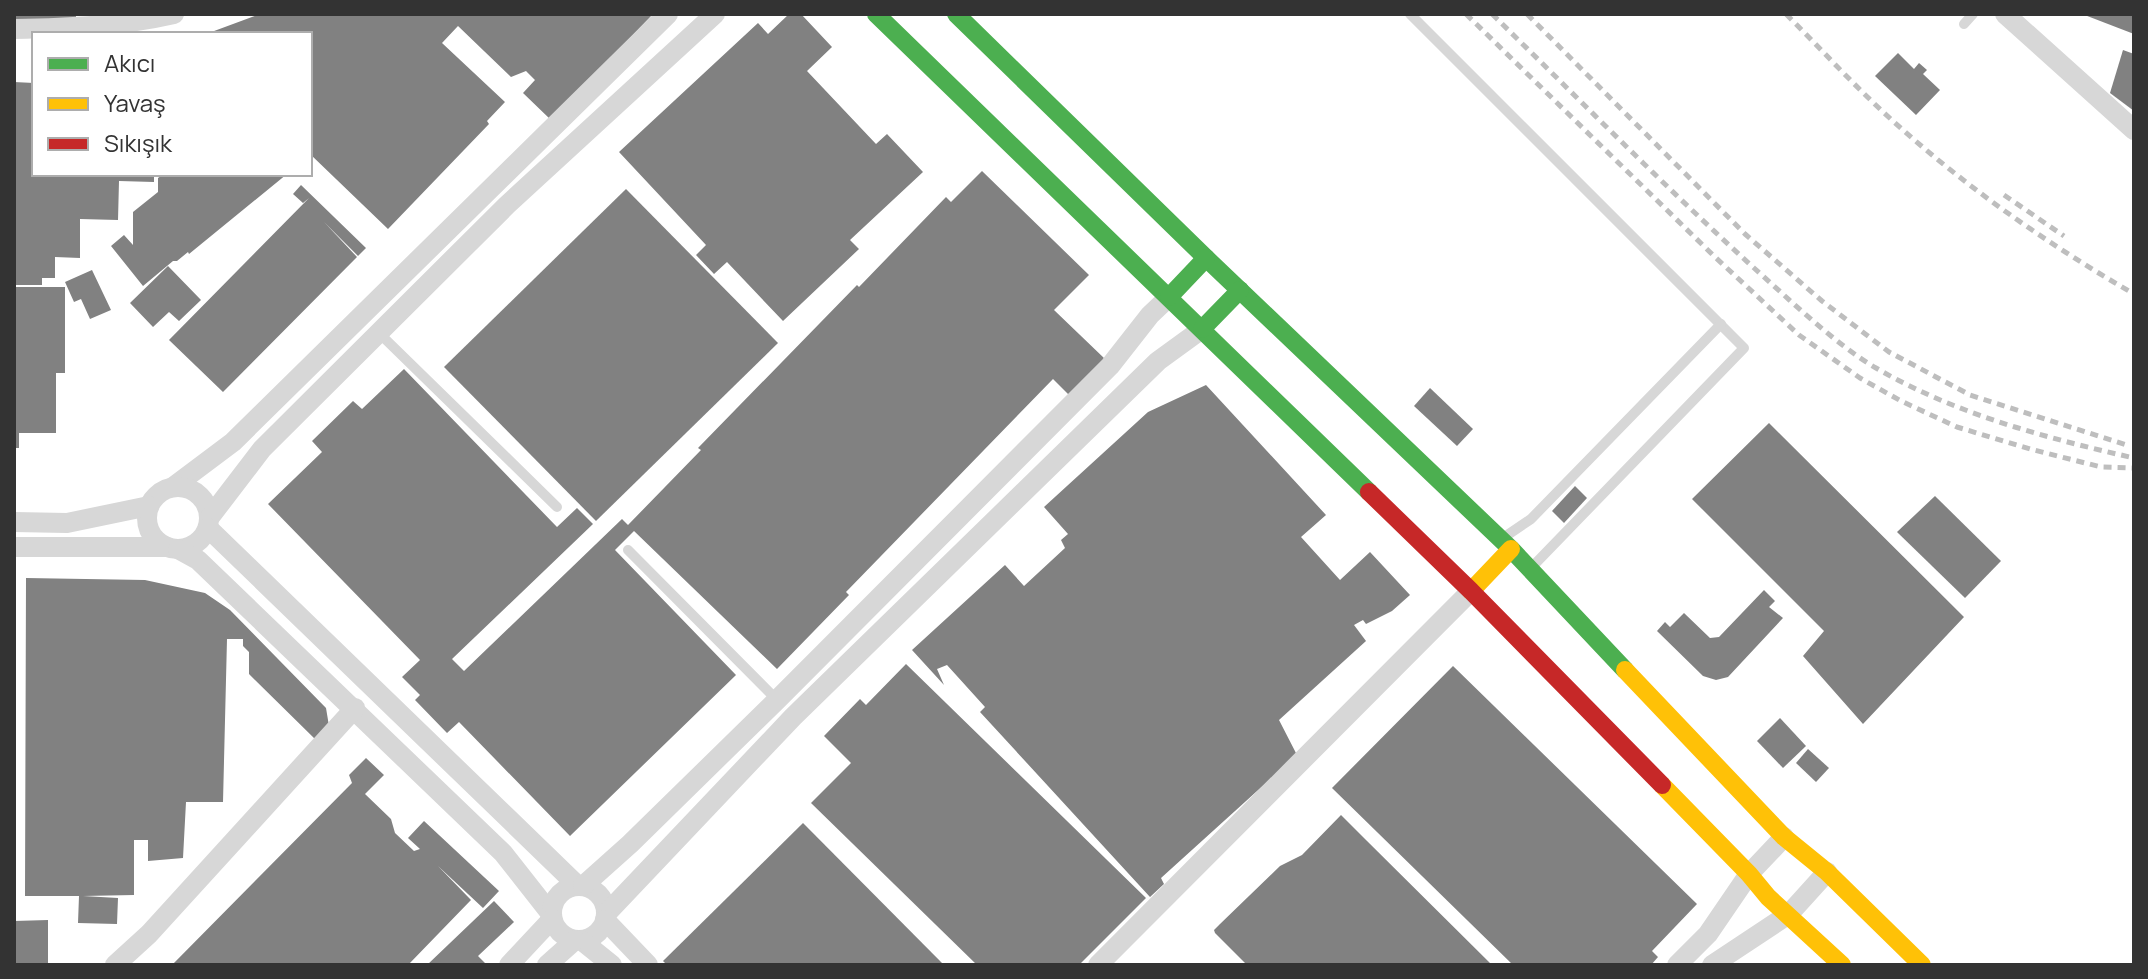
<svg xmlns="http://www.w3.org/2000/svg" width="2148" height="979" font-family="Manrope,sans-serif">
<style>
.building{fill:#818181}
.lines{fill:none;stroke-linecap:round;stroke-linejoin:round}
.lane{stroke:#d7d7d7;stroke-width:10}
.street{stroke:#d7d7d7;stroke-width:20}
.fast{stroke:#4caf50;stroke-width:18}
.slow{stroke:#ffc107;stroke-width:18}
.jam{stroke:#c62828;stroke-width:18}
.rail{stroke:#bebebe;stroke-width:5;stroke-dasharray:8 6;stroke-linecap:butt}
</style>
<rect width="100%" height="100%" fill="#fff"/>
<!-- building -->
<g class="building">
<path d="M14 14H76V20L14 19Z"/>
<path d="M260 14H653L551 120 523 93 535 80 526 71 511 77 458 26 442 43 505 102 487 121 489 124 388 229 310 154V34H206Z"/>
<path d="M789 14H801L832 47 807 71 876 144 887 134 923 172 850 240 859 249 783 321 727 262 714 274 696 255 706 245 619 152 758 23 768 34Z"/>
<path d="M2082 14H2134V34Z"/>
<path d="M2123 50 2134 54V111L2110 93Z"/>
<path d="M1898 53 1914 69 1919 63 1927 70 1923 74 1940 90 1916 115 1875 76Z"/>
<path d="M14 82 34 83V174H154V182L119 181 118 220 80 219V258L55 257V278H42V285H14Z"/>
<path d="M982 171 1089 275 1054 310 1105 359 1069 395 1053 379 846 592 849 595 777 669 634 531 615 550 736 675 570 836 459 722 447 733 415 700 420 695 402 677 420 660 268 504 322 452 312 441 353 401 362 409 404 369 557 527 577 508 593 524 452 659 464 671 622 519 628 525 701 450 698 448 857 285 859 287 946 197 951 202Z"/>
<path d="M164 174H287L189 254 188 252 177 261H173L143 286 111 246 124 235 133 245V212L158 192V178Z"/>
<path d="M301 185 366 248 358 256 324 222 357 257 223 392 169 340 309 198 303 203 293 194Z"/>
<path d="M626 189 778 343 596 521 444 367Z"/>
<path d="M168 266 201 300 179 321 169 312 153 327 130 303Z"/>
<path d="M92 270 111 310 90 319 81 299 74 302 65 282Z"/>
<path d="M14 287H65V373H56V433H19V448H14Z"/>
<path d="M1206 385 1326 515 1301 537 1340 580 1370 552 1410 595 1392 611 1366 624 1363 620 1354 625 1366 641 1279 720 1297 755 1161 878 1164 884 1150 897 980 712 985 707 947 665 937 669 944 685 912 650 1005 565 1024 586 1065 548 1061 540 1068 534 1044 507 1148 412Z"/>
<path d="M1430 388 1473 429 1457 446 1414 406Z"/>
<path d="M1769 423 1964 617 1863 724 1803 656 1824 631 1692 499Z"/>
<path d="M1575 486 1587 498 1564 523 1552 511Z"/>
<path d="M1935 496 2001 561 1965 598 1897 532Z"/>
<path d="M26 578 145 580 205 593 230 610 326 708 329 726 316 740 249 674V652L243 646V639H227L223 802H186L183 858 148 861V840H134V895L83 896 118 898 117 924 78 923 79 896H25Z"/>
<path d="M1764 590 1775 601 1769 607 1783 618 1728 677 1716 680 1703 676 1657 631 1665 622 1670 627 1684 613 1710 638 1719 637Z"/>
<path d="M906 664 1146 898 1079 965H977L811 803 851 763 824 736 860 699 866 705Z"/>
<path d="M1453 666 1697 904 1652 951 1658 957 1651 965H1513L1332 788Z"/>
<path d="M1780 718 1806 746 1783 768 1757 741Z"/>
<path d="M1808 749 1829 768 1816 782 1796 763Z"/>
<path d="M366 758 384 775 365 794 391 819 395 833 414 851 420 849 408 838 424 821 499 891 483 908 438 866 471 900 408 965H172L352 783 349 775Z"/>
<path d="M1341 815 1366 840 1492 965H1247L1215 933 1214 930 1220 924 1280 866 1302 855Z"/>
<path d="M803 823 944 965H667L663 961Z"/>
<path d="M494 901 514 922 478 956 487 965H427Z"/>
<path d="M48 920V965H14V921Z"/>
</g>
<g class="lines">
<!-- lane -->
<g class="lane">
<path d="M1410 14 1744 348 1532 567"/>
<path d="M1964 24 1973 14"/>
<path d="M379 333 557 507"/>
<path d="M1503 538 1531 519 1721 324"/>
<path d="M628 550 777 700"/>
</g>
<!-- street -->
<g class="street">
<path d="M2005 14 2134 130"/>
<path d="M14 29C68 28 122 26 174 14"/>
<path d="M173 487 233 442 668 14"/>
<circle cx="178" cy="518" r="31"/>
<path d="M210 517 262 449 507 205 715 14"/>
<path d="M14 522 67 523 149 506"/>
<path d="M208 528 578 886"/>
<path d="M14 547H167"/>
<path d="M178 549 198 560 503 853 551 914"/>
<circle cx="579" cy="913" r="27"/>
<path d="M583 886 630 844 777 700 1110 366 1150 315 1169 297"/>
<path d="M606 914 793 717 1158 361 1202 329"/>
<path d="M605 920 648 965"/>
<path d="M581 940 612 965"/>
<path d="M115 965 149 934 355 708"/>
<path d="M509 965 552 919"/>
<path d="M547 965 575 940"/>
<path d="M1098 965 1471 591"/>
<path d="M1677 965 1708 934 1749 874 1784 837"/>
<path d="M1712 965 1789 914 1827 872"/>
</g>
<!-- fast -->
<g class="fast">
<path d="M876 14 1369 492"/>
<path d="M956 14 1206 258 1511 549 1625 670"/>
<path d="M1169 297 1206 258"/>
<path d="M1202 329 1240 290"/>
</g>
<!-- slow -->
<g class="slow">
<path d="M1471 591 1511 549"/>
<path d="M1625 670 1784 837 1827 872 1922 965"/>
<path d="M1662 785 1749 874 1768 897 1842 965"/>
</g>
<!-- jam -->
<path class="jam" d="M1369 492 1471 591 1662 785"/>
<!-- rail -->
<g class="rail">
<path d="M1466 14 1716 258 1799 335 1860 378 1901 401 1957 427 2030 449 2101 467 2134 468"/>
<path d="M1492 14C1579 99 1664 186 1754 268 1790 300 1835 344 1876 368 1955 414 2046 438 2134 458"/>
<path d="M1527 14 1745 234 1822 301 1889 352 1970 395 2130 446"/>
<path d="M1786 14C1818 46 1848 79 1881 110 1957 181 2044 242 2134 294"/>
<path d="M2004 195 2064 236"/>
</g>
</g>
<!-- border -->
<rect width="2148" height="979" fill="none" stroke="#333333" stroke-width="32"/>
<!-- legend -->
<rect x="32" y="32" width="280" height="144" fill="#ffffff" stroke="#adadad" stroke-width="2"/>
<rect x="48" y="58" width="40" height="12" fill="#4caf50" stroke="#adadad" stroke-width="2"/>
<text x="104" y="72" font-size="24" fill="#333333">Akıcı</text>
<rect x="48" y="98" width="40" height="12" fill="#ffc107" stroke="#adadad" stroke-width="2"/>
<text x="104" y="112" font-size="24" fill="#333333">Yavaş</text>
<rect x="48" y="138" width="40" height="12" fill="#c62828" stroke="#adadad" stroke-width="2"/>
<text x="104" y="152" font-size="24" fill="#333333">Sıkışık</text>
</svg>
